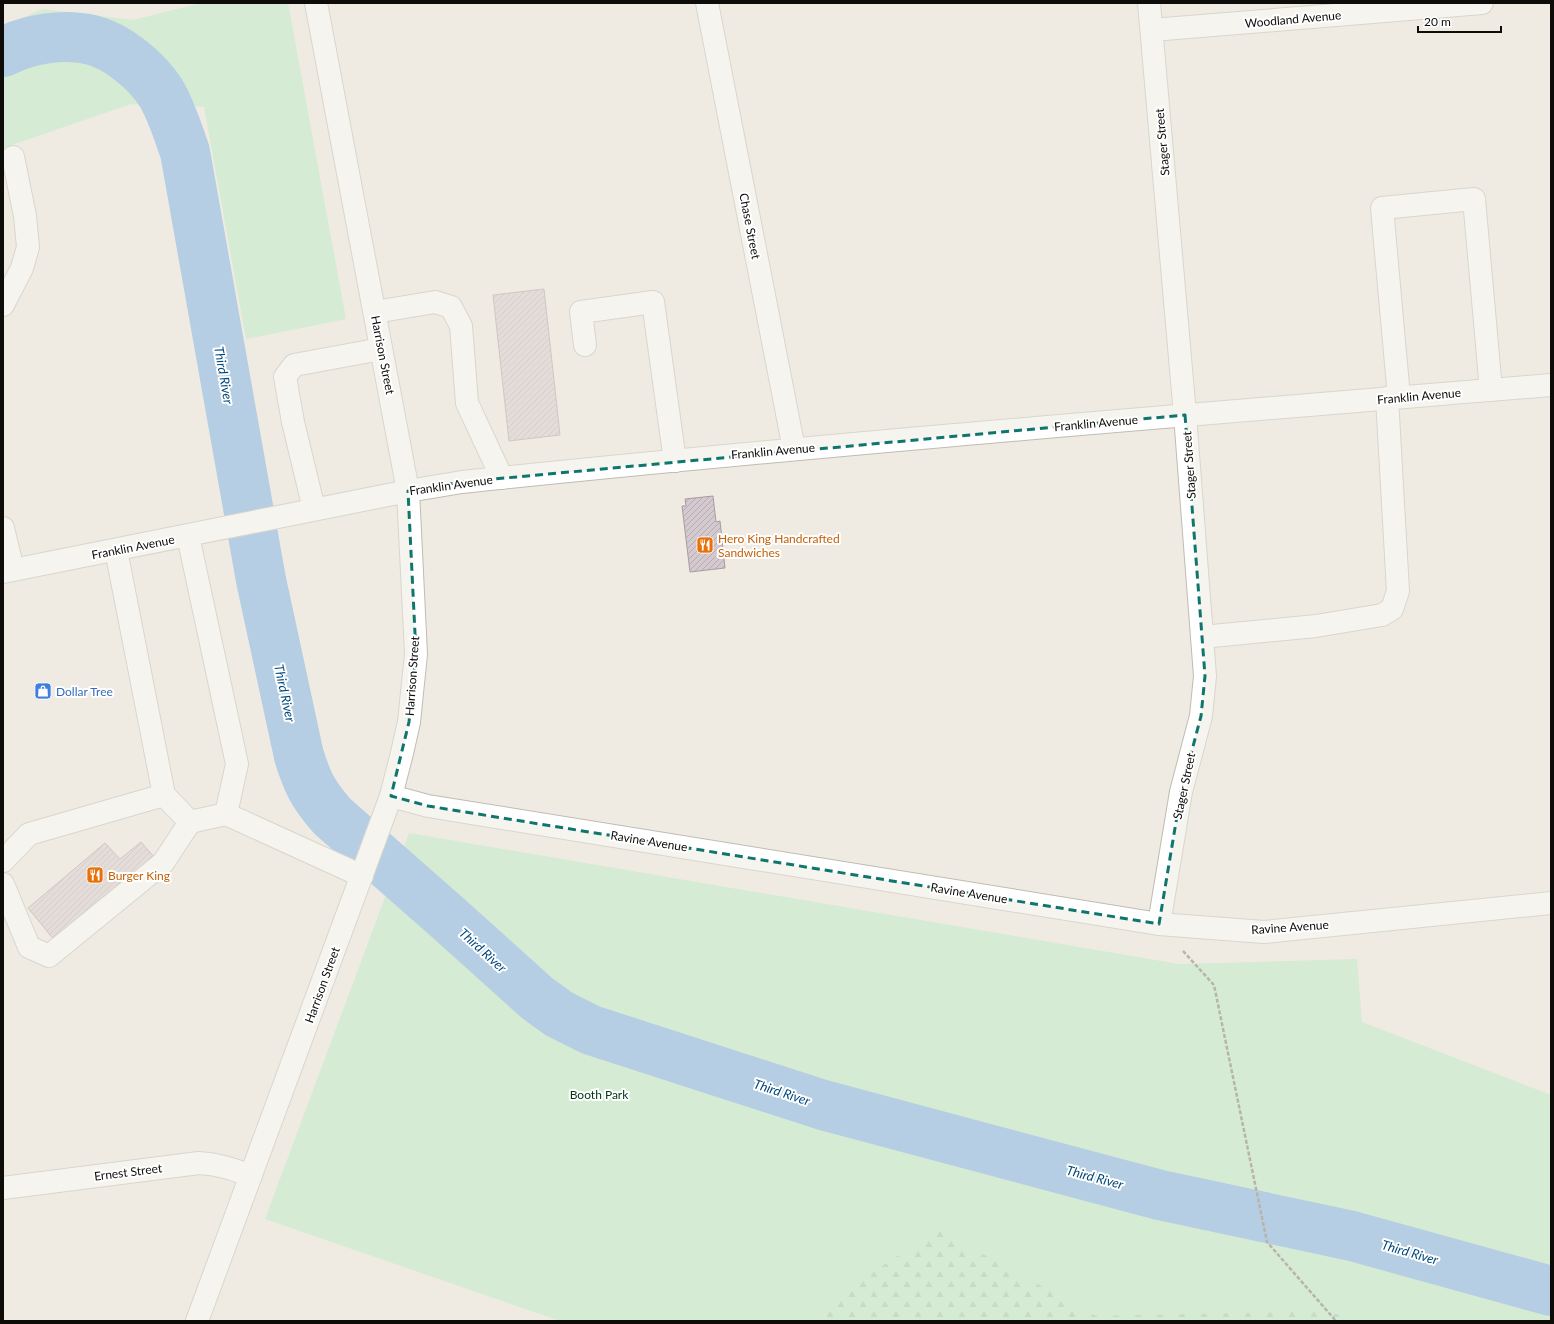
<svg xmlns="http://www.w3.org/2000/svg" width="1554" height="1324" font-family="Lato,sans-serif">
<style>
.green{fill:#b7eac1}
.forest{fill:url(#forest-firs)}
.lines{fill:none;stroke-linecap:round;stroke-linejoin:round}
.river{stroke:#6fabe4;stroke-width:50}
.building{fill:url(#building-hatch);stroke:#a79da1}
.minor-casing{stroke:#bfbcb3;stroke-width:24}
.major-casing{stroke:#bfbcb3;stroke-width:24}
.path{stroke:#74726c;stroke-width:2.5;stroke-dasharray:4 2;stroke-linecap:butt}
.minor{stroke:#fff;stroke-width:22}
.major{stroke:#fff;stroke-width:22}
.marked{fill:none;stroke:#0f766e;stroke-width:3;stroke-dasharray:8 5;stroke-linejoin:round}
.labels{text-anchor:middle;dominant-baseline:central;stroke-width:4;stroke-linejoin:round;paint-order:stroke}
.street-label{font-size:12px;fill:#0d0c09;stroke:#fff}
.food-label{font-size:12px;fill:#c56008;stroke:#fff;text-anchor:start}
.shop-label{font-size:12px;fill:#366cbe;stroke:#fff;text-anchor:start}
.park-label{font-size:12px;fill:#003615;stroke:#fff}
.water-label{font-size:13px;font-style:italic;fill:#00477b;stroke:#fff}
</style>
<defs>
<pattern id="forest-firs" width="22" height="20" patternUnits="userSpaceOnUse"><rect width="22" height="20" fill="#b7eac1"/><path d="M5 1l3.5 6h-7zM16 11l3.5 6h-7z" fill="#9cc8a4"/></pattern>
<pattern id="building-hatch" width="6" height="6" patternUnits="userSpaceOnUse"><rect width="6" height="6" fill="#d4c9ce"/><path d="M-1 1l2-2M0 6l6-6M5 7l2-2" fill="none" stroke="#b5abb0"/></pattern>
</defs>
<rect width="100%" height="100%" fill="#efebe2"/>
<!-- green -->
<g class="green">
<path d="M201 3H288L346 319 246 339 204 107 131 104 3 148V26L43 9 133 20Z"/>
<path d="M409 833 1179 964 1357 959 1362 1022 1551 1095V1321H560L265 1219Z"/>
</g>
<!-- forest -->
<path class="forest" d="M937 1229 1096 1316 1325 1311 1363 1321H814L820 1308Z"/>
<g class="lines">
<!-- river -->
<path class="river" d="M3 52C28 39 64 33 92 40 117 46 147 71 161 93 172 112 178 132 185 152L261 580 299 756C308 784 313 794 332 816L447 917 537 998 559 1014 591 1030 823 1105 1160 1195 1352 1236 1551 1291"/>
</g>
<!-- building -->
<g class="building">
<path d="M544 289 560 435 509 441 493 295Z"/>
<path d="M713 496 716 522 720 521 725 568 690 572 682 506H686L685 499Z"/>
<path d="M141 842 155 858 55 941 28 908 105 843 120 859Z"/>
</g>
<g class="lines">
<!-- minor casing -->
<g class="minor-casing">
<g id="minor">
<path d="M707 3 794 449"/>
<path d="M1149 3 1185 415 1205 676 1201 716 1181 792 1159 924"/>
<path d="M1152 30 1482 3"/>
<path d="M3 305 22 268 28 247 25 216 13 157"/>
<path d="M375 312 435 302 451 307 461 326 467 403 502 478"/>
<path d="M585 345 581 312 653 302 675 461"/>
<path d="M1399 397 1382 208 1474 199 1491 390"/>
<path d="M314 509 293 422 285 377 294 365 381 349"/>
<path d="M3 528 13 570"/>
<path d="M188 536 237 764 226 814"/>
<path d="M116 550 164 795 190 822 226 814 362 876"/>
<path d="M1202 637 1316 626 1382 615 1392 609 1398 591 1387 398"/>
<path d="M391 796 428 806 1159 924 1264 932 1551 903"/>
<path d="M3 861 29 834 164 795"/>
<path d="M3 884 29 947 49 956 163 863 190 822"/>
<path d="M3 1188 199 1163C218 1164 233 1169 251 1176"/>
<path d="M197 1321 391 796 402 753 409 722 416 654 408 491 316 3"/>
</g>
</g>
<!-- major casing -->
<g class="major-casing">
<path id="major" d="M3 572 408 491 462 482C825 444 1188 415 1551 385"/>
</g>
<!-- path -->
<path class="path" d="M1183 951 1214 985 1267 1242 1336 1321"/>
<!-- minor -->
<use href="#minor" class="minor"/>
<!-- major -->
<use href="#major" class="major"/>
</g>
<!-- marked area -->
<path d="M0 0H1554V1324H0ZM1185 415 1205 676 1201 716 1181 792 1159 924 428 806 391 796 409 722 416 654 408 491 462 482Z" fill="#efebe2" fill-opacity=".55" fill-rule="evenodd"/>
<path class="marked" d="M1185 415 1205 676 1201 716 1181 792 1159 924 428 806 391 796 409 722 416 654 408 491 462 482Z"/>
<!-- icons -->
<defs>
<g id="restaurant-square" transform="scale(0.9)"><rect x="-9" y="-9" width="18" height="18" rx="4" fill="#e8710a" stroke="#fff"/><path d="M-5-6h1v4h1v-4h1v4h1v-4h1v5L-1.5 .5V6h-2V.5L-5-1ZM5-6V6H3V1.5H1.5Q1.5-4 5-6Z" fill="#fff"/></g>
<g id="shop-square" transform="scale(0.9)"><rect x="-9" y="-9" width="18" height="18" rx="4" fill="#3f7fe0" stroke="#fff"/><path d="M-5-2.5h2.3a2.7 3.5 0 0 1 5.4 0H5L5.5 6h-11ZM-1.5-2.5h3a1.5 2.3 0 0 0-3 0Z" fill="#fff"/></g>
</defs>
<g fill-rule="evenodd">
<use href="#restaurant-square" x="705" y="545"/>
<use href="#shop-square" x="43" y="691"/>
<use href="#restaurant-square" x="95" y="875"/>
</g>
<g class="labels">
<!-- street labels -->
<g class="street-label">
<text transform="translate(1293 19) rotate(-5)">Woodland Avenue</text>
<text transform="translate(1162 142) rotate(-95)">Stager Street</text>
<text transform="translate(750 226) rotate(79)">Chase Street</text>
<text transform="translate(383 355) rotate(79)">Harrison Street</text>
<text transform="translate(1419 396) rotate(-5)">Franklin Avenue</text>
<text transform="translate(1096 423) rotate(-5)">Franklin Avenue</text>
<text transform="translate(773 451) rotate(-5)">Franklin Avenue</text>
<text transform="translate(1189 465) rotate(-94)">Stager Street</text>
<text transform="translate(451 485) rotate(-8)">Franklin Avenue</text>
<text transform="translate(133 547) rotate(-11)">Franklin Avenue</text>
<text transform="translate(412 676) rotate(-86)">Harrison Street</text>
<text transform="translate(1184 786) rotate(-78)">Stager Street</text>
<text transform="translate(649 841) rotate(9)">Ravine Avenue</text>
<text transform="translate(969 893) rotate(9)">Ravine Avenue</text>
<text transform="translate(1290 927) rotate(-4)">Ravine Avenue</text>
<text transform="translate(322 985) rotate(-70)">Harrison Street</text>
<text transform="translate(128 1172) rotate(-7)">Ernest Street</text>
</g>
<!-- food labels -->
<g class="food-label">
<text x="718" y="538">Hero King Handcrafted<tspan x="718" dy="14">Sandwiches</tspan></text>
<text x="108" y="875">Burger King</text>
</g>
<!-- shop labels -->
<g class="shop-label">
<text x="56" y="691">Dollar Tree</text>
</g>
<!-- park labels -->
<g class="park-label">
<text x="599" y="1094">Booth Park</text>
</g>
<!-- water labels -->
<g class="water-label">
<text transform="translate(224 375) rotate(80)">Third River</text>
<text transform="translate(285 693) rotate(78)">Third River</text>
<text transform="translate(483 950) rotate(42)">Third River</text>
<text transform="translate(782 1092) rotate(18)">Third River</text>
<text transform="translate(1095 1177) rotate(15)">Third River</text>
<text transform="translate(1410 1252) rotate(16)">Third River</text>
</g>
</g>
<!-- border -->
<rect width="1554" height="1324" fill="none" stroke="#0d0c09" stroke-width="8"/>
<!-- scale -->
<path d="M1418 26v6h83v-6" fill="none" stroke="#0d0c09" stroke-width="2"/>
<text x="1424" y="26" font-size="12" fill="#0d0c09" stroke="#ffffff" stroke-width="3" paint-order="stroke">20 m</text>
</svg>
